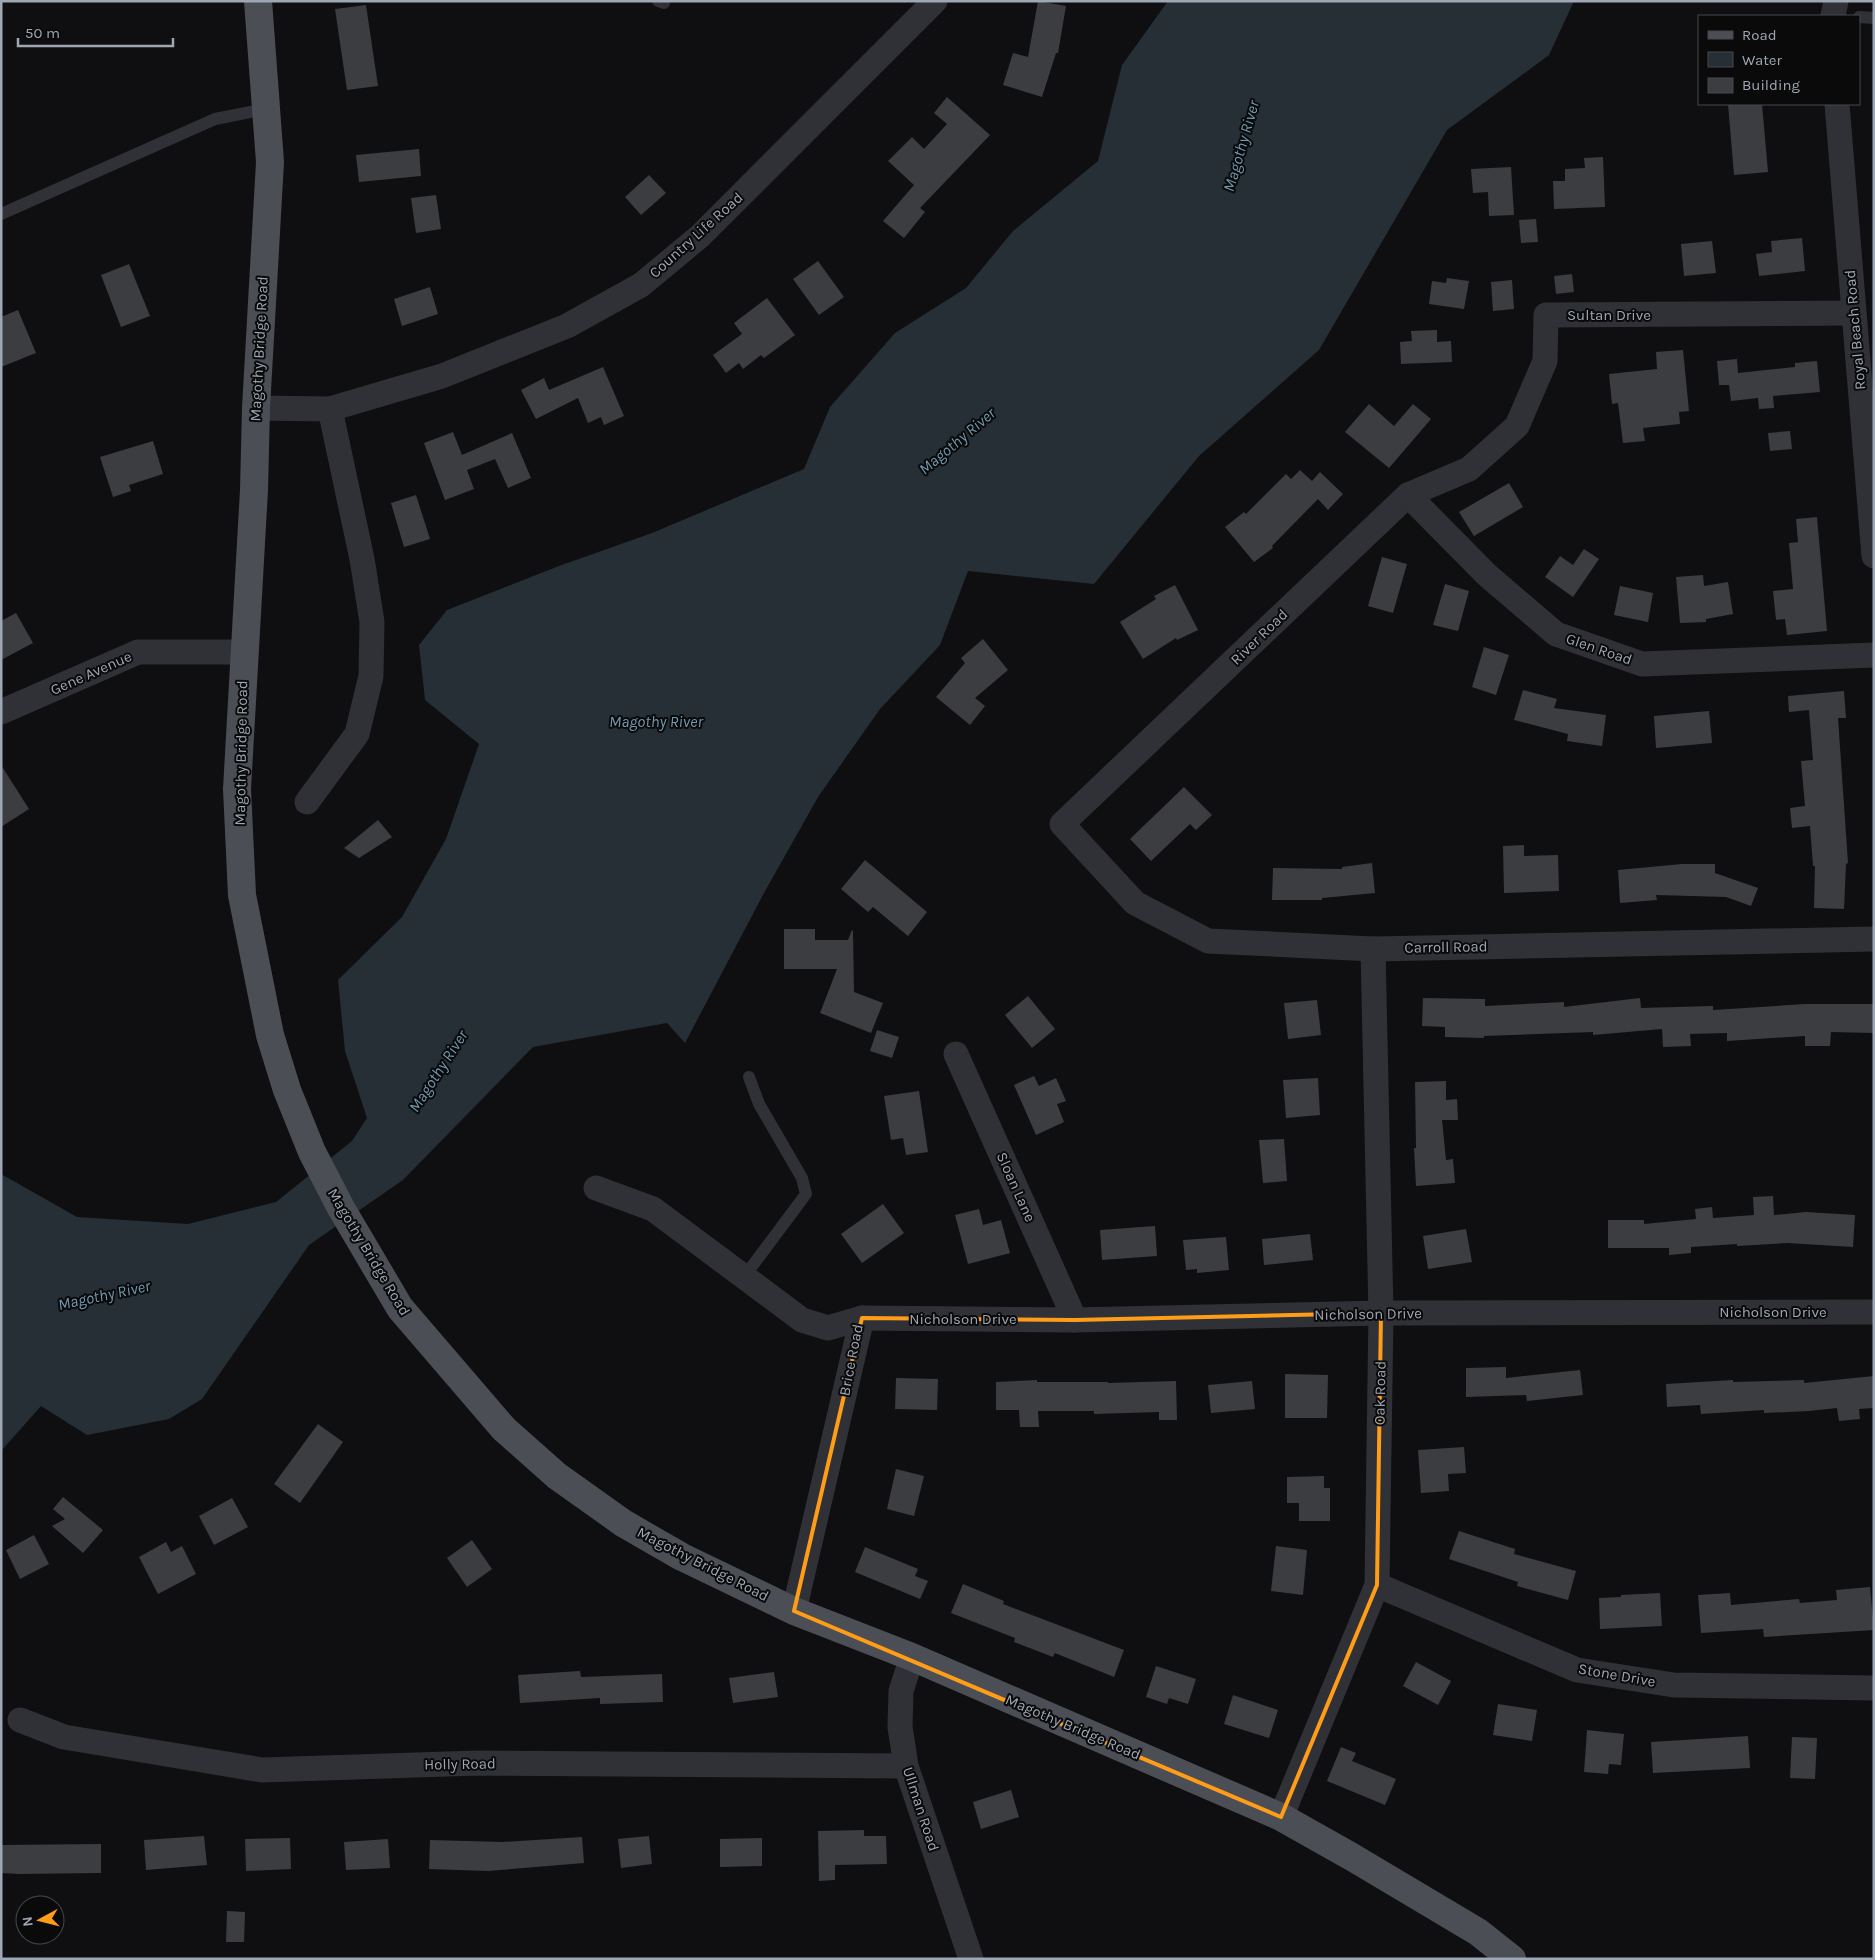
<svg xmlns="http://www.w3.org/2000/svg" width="1875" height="1960" font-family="Karla,sans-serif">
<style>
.water{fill:#252f35}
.building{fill:#3b3d41}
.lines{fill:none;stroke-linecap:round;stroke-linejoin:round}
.service{stroke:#303136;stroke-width:12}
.minor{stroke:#303136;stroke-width:25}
.primary{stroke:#4b4e55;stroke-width:28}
.marked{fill:none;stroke:#ff9d18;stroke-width:4;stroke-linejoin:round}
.labels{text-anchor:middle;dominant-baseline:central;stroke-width:4;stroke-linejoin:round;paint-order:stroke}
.street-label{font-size:15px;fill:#9ea7b3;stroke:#0a0a0b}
.water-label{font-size:16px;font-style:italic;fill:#719ab3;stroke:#0a0a0b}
</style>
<rect width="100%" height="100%" fill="#0f0f11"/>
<!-- water -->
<path class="water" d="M1168 1H1574L1549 55 1447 130 1319 350 1199 456 1094 584 968 571 940 645 880 709 818 797 764 893 685 1043 667 1023 533 1047 403 1180 309 1245 202 1399 169 1419 87 1435 41 1406 1 1451V1174L77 1217 188 1224 276 1202 352 1141 367 1118 345 1051 338 980 402 917 446 839 479 744 425 700 419 645 447 610 559 566 652 533 804 469 830 407 895 333 966 288 1013 231 1098 161 1122 65Z"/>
<!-- building -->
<g class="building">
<path d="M1038 1 1066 6 1058 53H1056L1042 97 1003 85 1013 53 1028 57Z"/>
<path d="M366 5 378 86 347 90 335 9Z"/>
<path d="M947 97 990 135 920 208 925 212 904 238 883 221 914 185 888 161 912 137 924 149 947 124 934 113Z"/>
<path d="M1728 104H1762L1768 172 1734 175Z"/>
<path d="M419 149 421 176 359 182 356 155Z"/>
<path d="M1603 157 1605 207 1554 209 1553 181H1565V169L1585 168 1584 158Z"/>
<path d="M1511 167 1514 215 1489 216 1488 192 1473 193 1471 169Z"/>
<path d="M649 175 666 193 641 215 625 197Z"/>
<path d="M436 195 441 229 416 233 411 198Z"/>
<path d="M1536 219 1538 242 1521 243 1519 220Z"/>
<path d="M1802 238 1805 271 1759 276 1756 254 1772 252 1771 241Z"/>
<path d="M1712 241 1716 273 1684 276 1681 244Z"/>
<path d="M818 261 844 297 819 315 793 279Z"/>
<path d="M129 264 150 316 121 327 101 275Z"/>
<path d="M1572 274 1574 292 1556 294 1554 276Z"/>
<path d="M1447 278 1469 281 1464 309 1429 304 1432 281 1446 283Z"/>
<path d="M1512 280 1514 309 1493 311 1491 282Z"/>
<path d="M430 287 438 314 402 326 394 299Z"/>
<path d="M767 298 795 335 764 358 761 355 743 369 739 363 726 373 713 355 742 334 734 323Z"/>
<path d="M18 310 36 353 1 367V317Z"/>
<path d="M1437 330V342L1451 341 1452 362 1401 364 1400 342 1412 341 1411 331Z"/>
<path d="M1683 350 1689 411 1679 412 1680 424 1643 428 1645 441 1623 443 1618 403 1612 404 1609 374 1657 369 1656 352Z"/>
<path d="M1737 359 1738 373 1795 367V363L1817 361 1820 392 1773 396 1774 408 1759 409 1758 398 1731 401 1729 385H1719L1717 361Z"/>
<path d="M603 367 624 416 604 425 601 417 588 423 578 398 536 419 521 390 544 378 549 390Z"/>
<path d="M1369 404 1394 426 1413 404 1431 419 1389 468 1345 432Z"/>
<path d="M1790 431 1792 449 1770 451 1768 433Z"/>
<path d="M453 432 462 455 512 433 531 478 508 488 495 459 467 470 474 489 445 500 424 443Z"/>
<path d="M153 441 163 474 129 485 131 491 113 497 100 457Z"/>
<path d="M1300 470 1312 481 1320 472 1343 494 1328 510 1318 499 1272 546 1273 548 1254 562 1225 527 1244 512 1246 514 1286 474 1291 479Z"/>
<path d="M1509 483 1523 507 1474 536 1459 512Z"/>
<path d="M416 495 430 539 404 547 391 503Z"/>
<path d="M1817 517 1827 631 1787 635 1785 619 1776 620 1773 591 1793 589 1789 543 1798 542 1796 519Z"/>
<path d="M1584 549 1599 559 1573 597 1545 577 1560 556 1573 565Z"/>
<path d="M1382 557 1407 564 1393 613 1368 606Z"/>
<path d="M1703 575 1704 586 1728 582 1733 614 1706 619V622L1680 623 1676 577Z"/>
<path d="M1445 584 1469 591 1458 631 1433 625Z"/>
<path d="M1175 585 1198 630 1177 640 1176 638 1143 659 1120 622 1156 599 1154 596Z"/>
<path d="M1620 586 1653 593 1648 622 1614 615Z"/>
<path d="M16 613 33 643 1 660V621Z"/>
<path d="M983 639 1008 670 975 698 985 706 970 725 936 697 965 663 961 658Z"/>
<path d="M1484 647 1509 655 1496 695 1472 687Z"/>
<path d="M1523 690 1557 699 1554 708 1606 715 1602 746 1567 741 1568 734 1514 720Z"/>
<path d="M1844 691 1846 718H1838L1848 863 1846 864 1844 909 1814 908 1815 866H1813L1810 826 1792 828 1790 808 1805 806 1801 761 1813 760 1809 710 1789 712 1788 696Z"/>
<path d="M1709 711 1712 743 1656 748 1654 716Z"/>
<path d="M1 765 29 809 1 827Z"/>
<path d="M1184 787 1212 815 1196 830 1190 824 1151 861 1130 839Z"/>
<path d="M378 820 392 837 359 858 344 848Z"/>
<path d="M1524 845V856L1558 855 1559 891 1504 893 1503 846Z"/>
<path d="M865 860 927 912 908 936 873 907 868 912 841 889Z"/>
<path d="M1372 863 1375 893 1322 898V900H1272L1273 868 1342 869V867Z"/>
<path d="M1682 864H1715V873L1758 888 1751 906 1726 897 1656 895 1657 900 1620 903 1618 870Z"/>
<path d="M784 929H815V940H848L852 930 853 931 854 992 883 1003 871 1033 820 1013 837 969H784Z"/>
<path d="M1028 996 1055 1029 1032 1048 1005 1015Z"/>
<path d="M1423 998 1485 999V1006L1564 1002V1007L1640 998 1641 1008 1713 1006V1010L1805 1004H1874V1033L1831 1032 1830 1046H1805V1036L1727 1041V1033L1690 1034 1691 1046 1663 1047 1662 1029 1593 1035V1032L1484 1036V1038L1445 1037V1027L1422 1026Z"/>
<path d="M1317 1000 1321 1035 1288 1039 1284 1003Z"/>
<path d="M877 1030 899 1037 892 1058 870 1051Z"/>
<path d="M1034 1076 1039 1086 1056 1078 1066 1101 1057 1104 1064 1122 1036 1135 1014 1085Z"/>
<path d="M1318 1078 1320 1115 1286 1118 1283 1080Z"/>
<path d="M1446 1081V1100L1457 1099 1458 1120H1442L1446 1160 1453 1159 1455 1183 1416 1186 1414 1148H1416L1415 1082Z"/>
<path d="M919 1091 928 1152 906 1155 903 1138 891 1140 884 1096Z"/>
<path d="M1284 1139 1287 1181 1263 1183 1259 1140Z"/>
<path d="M1773 1196 1774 1215 1806 1212 1855 1215 1853 1247 1788 1243 1737 1246V1244L1691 1247V1253L1669 1255V1248H1608V1220H1644V1224L1696 1219 1695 1209 1712 1207 1713 1218 1754 1215 1753 1197Z"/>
<path d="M883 1204 904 1233 862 1263 841 1234Z"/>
<path d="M979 1209 983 1225 1001 1220 1010 1253 968 1264 955 1215Z"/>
<path d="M1155 1226 1157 1256 1102 1260 1100 1230Z"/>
<path d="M1466 1229 1472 1262 1428 1269 1423 1236Z"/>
<path d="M1310 1234 1313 1260 1264 1265 1262 1239Z"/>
<path d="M1226 1237 1229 1270 1197 1273V1269L1186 1270 1183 1240Z"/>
<path d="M1506 1367V1378L1580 1370 1583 1395 1527 1401 1526 1395 1466 1397V1368Z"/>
<path d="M1285 1374 1328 1375 1327 1418H1285Z"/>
<path d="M1874 1376V1408L1859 1409 1860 1419 1839 1421 1837 1408 1809 1411 1764 1413V1410L1701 1414 1700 1405 1667 1407 1666 1384 1733 1380V1382L1804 1380V1383Z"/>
<path d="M896 1378 938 1379 937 1410 895 1409Z"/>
<path d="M1037 1380V1382H1108V1383L1176 1381 1177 1420H1159V1412L1094 1414V1411H1038L1039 1427H1020L1019 1410H996V1382Z"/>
<path d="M1252 1381 1255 1409 1211 1413 1208 1385Z"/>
<path d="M318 1424 343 1442 300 1503 274 1484Z"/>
<path d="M1464 1447 1466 1473 1448 1474 1449 1491 1421 1493 1418 1450Z"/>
<path d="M896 1469 924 1476 914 1516 887 1509Z"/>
<path d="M1324 1476V1488H1330V1521H1299V1503H1287V1477Z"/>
<path d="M63 1497 103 1530 83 1553 52 1526 65 1519 53 1509Z"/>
<path d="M232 1498 248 1527 214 1545 199 1516Z"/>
<path d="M1459 1531 1515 1549 1514 1554 1576 1571 1568 1600 1517 1586 1518 1582 1449 1559Z"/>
<path d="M34 1535 49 1564 20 1579 6 1550Z"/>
<path d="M472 1540 492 1569 467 1587 447 1558Z"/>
<path d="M166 1542 171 1552 182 1546 196 1574 158 1594 139 1557Z"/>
<path d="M1276 1546 1307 1550 1303 1595 1271 1591Z"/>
<path d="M865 1547 918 1569 915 1576 928 1581 920 1599 855 1572Z"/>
<path d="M963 1584 1004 1601 1003 1604 1124 1650 1114 1677 1055 1653 1053 1657 1014 1642 1015 1638 951 1613Z"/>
<path d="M1870 1587 1874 1630 1764 1637 1763 1629 1701 1633 1698 1595 1730 1593 1731 1605 1799 1599 1800 1603 1837 1600 1836 1590Z"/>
<path d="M1660 1593 1662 1626 1600 1629 1599 1598 1621 1597V1595Z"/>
<path d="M1416 1662 1451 1681 1438 1705 1403 1686Z"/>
<path d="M1156 1666 1196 1679 1188 1704 1169 1698 1167 1704 1146 1697Z"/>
<path d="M580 1671 581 1677 662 1674 663 1702 600 1704V1698L520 1703 518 1675Z"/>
<path d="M774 1672 778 1697 733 1703 729 1678Z"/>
<path d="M1233 1695 1278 1710 1269 1738 1224 1724Z"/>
<path d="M1498 1704 1537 1710 1532 1741 1493 1735Z"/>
<path d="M1587 1730 1624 1734 1621 1765 1609 1764 1608 1774 1584 1772Z"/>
<path d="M1748 1736 1750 1768 1653 1773 1651 1742Z"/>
<path d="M1792 1737 1817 1738 1815 1779 1790 1778Z"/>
<path d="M1341 1747 1356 1753 1352 1761 1396 1779 1385 1805 1327 1781Z"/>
<path d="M1011 1790 1019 1817 981 1829 973 1802Z"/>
<path d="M864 1830V1836H886L887 1864 835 1865V1880L819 1881 818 1831Z"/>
<path d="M204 1836 207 1865 146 1870 144 1840Z"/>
<path d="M649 1836 652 1864 621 1868 618 1839Z"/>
<path d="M582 1837 584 1863 488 1871 429 1869 430 1840 503 1842Z"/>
<path d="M290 1838 291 1869 246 1871 245 1839Z"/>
<path d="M762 1838V1866L720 1867V1839Z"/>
<path d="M388 1839 390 1868 346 1870 344 1842Z"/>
<path d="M101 1844V1873L19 1874 1 1873V1845Z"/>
<path d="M227 1911 245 1912 244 1942H226Z"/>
</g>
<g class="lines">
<!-- service -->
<g class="service">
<path d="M658 1 664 3"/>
<path d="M1859 17 1874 18"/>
<path d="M1 214 215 119 266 109"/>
<path d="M744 1277 806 1194 802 1178 759 1104 749 1077"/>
</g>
<!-- minor -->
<g class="minor">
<path d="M1833 16 1836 1"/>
<path d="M1837 104 1874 556"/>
<path d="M1853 313 1546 315 1545 361 1517 426 1469 469 1408 495 1062 824 1135 903 1208 941 1373 949 1874 939"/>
<path d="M256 408 330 409 442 376 567 326 641 285 700 236 935 1"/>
<path d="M1408 495 1487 575 1556 634 1642 664 1874 655"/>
<path d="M1 712 138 652H244"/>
<path d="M307 802 357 734 371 676 372 622 362 559 330 409"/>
<path d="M956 1054 1075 1320"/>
<path d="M596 1188 653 1209 802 1320 828 1328 862 1318 794 1611"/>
<path d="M862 1318 1075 1320 1381 1313 1874 1312"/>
<path d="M1377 1585 1577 1670 1674 1685 1874 1688"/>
<path d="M912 1657 901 1691 900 1727 906 1766 971 1959"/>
<path d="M20 1720 64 1737 262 1770 478 1763 906 1766"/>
<path d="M1281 1817 1377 1585 1381 1313 1373 949"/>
</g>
<!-- primary -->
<path class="primary" d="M258 1 270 162 256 408 254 490 237 789 242 895 270 1035 287 1090 312 1152 341 1208 400 1308 504 1429 557 1476 623 1523 682 1557 794 1611 912 1657 1281 1817 1352 1857 1478 1932 1512 1959"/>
</g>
<!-- marked area -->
<path class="marked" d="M1381 1313 1377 1585 1281 1817 794 1611 862 1318 1075 1320Z"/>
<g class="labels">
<!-- street labels -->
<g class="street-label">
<text transform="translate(696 235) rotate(-42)">Country Life Road</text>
<text x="1609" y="315">Sultan Drive</text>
<text transform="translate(1855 330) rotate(-95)">Royal Beach Road</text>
<text transform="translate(259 349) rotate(-87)">Magothy Bridge Road</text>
<text transform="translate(1259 637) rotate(-44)">River Road</text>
<text transform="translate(1599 649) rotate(19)">Glen Road</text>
<text transform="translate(91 673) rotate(-24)">Gene Avenue</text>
<text transform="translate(241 753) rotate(-89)">Magothy Bridge Road</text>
<text transform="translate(1446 947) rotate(-1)">Carroll Road</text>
<text transform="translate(1016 1187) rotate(66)">Sloan Lane</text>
<text transform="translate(369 1252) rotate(59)">Magothy Bridge Road</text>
<text x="1773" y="1312">Nicholson Drive</text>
<text transform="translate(1368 1314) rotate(-1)">Nicholson Drive</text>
<text x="963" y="1319">Nicholson Drive</text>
<text transform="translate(851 1360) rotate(-79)">Brice Road</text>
<text transform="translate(1380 1393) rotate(-89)">Oak Road</text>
<text transform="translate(703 1564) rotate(27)">Magothy Bridge Road</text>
<text transform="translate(1617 1675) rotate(10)">Stone Drive</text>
<text transform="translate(1073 1727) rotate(23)">Magothy Bridge Road</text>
<text transform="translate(460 1764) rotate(-1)">Holly Road</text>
<text transform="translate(921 1809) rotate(72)">Ullman Road</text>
</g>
<!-- water labels -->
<g class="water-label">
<text transform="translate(1241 146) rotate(-74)">Magothy River</text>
<text transform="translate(957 441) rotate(-40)">Magothy River</text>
<text x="656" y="721">Magothy River</text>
<text transform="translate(438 1071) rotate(-57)">Magothy River</text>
<text transform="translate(104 1295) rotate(-12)">Magothy River</text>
</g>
</g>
<!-- border -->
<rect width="1875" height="1960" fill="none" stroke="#9ea7b3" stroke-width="5"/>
<!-- legend -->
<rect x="1698" y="15" width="162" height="90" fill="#0a0a0b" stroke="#45494e"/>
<rect x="1708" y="31" width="25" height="8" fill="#4b4e55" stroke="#45494e"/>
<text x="1742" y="40" font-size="15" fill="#9ea7b3">Road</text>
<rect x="1708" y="52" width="25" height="15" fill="#252f35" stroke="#45494e"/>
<text x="1742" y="65" font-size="15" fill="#9ea7b3">Water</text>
<rect x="1708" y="78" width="25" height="15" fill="#3b3d41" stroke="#45494e"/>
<text x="1742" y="90" font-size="15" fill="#9ea7b3">Building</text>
<!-- north arrow -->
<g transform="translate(40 1920) rotate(263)"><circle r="24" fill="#0a0a0b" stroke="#45494e"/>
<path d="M0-4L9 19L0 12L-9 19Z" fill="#ff9d18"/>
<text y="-8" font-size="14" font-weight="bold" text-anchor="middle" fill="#9ea7b3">N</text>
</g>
<!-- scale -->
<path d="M18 38v8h155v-8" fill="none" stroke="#9ea7b3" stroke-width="2.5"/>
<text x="25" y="38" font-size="15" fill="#9ea7b3" stroke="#0a0a0b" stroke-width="4" paint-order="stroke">50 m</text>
</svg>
